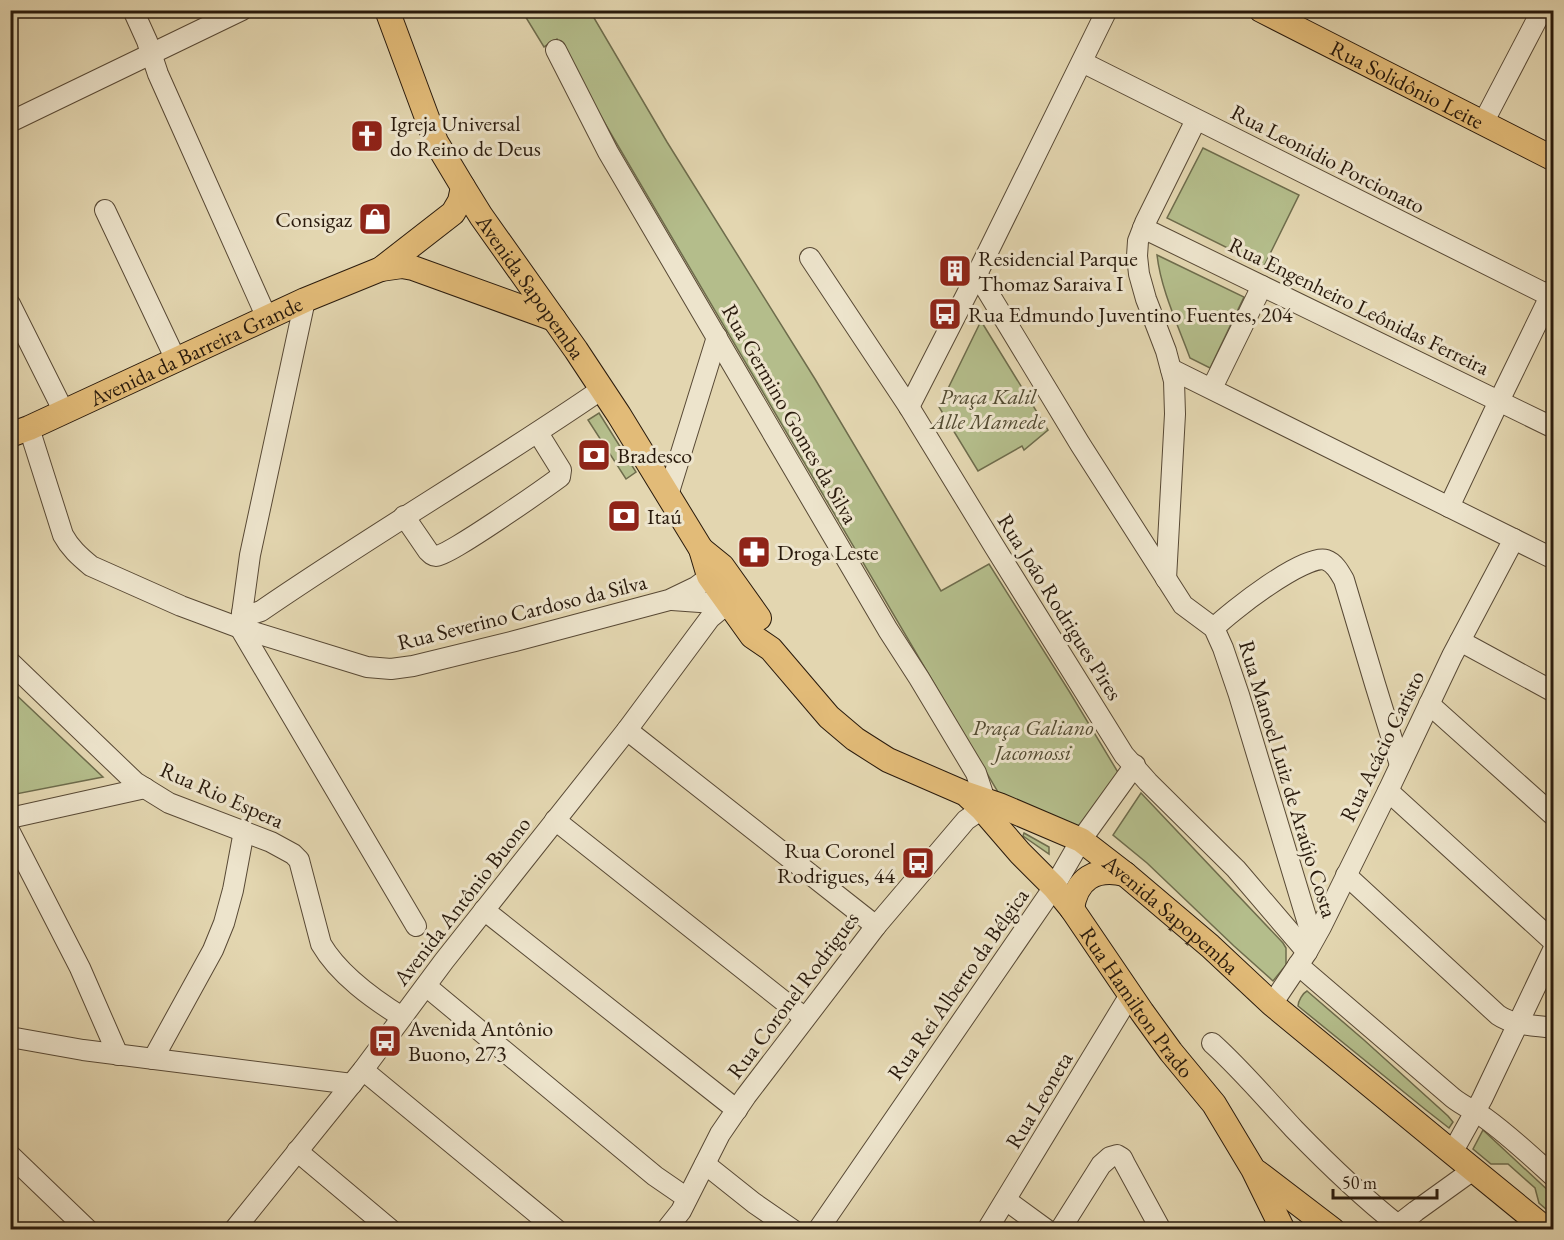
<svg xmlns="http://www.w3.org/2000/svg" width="1564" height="1240" font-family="'EB Garamond',serif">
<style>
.green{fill:#b4bd8b;stroke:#6e6c4c;stroke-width:1.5}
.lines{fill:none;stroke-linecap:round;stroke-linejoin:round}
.minor-casing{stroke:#584935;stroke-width:22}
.major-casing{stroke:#291a0c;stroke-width:26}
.minor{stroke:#ede4cc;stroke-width:20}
.major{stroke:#e2bb78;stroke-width:24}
.labels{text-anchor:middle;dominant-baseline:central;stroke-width:6;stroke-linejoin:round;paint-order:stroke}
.street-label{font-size:22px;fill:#291a0c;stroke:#ede4cc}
.poi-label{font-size:22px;fill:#291a0c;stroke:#ede4cc;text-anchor:start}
.park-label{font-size:22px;font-style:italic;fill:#534b32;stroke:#ede4cc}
</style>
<rect width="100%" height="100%" fill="#e3d6b0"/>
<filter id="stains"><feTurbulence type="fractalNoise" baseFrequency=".00333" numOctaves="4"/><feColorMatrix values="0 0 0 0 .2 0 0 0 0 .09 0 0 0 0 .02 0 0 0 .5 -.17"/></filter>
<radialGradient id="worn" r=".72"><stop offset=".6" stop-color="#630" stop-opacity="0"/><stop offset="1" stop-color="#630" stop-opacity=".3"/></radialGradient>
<!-- green -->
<g class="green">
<path d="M522 11H590L667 142 815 379 941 591 989 564 1069 691 1119 774 1081 825 1070 828 1002 799 607 127 557 39 544 47Z"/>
<path d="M1203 148 1299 195 1264 266 1167 218Z"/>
<path d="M1157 255 1244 297 1210 368 1190 358C1178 325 1161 290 1157 255Z"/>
<path d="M981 321 1048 430 1024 450 1022 446 978 471 939 407Z"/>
<path d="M599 413 636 472 626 479 588 420Z"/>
<path d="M10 689 103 777 16 794 11 783Z"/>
<path d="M1141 793 1283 943 1286 948V965L1273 981 1234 946 1147 863 1113 835Z"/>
<path d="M1024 833 1049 847V854L1023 836Z"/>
<path d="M1307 991 1364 1040 1448 1116 1453 1122 1449 1128 1426 1110 1298 1006C1298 1001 1303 993 1307 991Z"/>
<path d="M1483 1130 1553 1195V1215L1539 1203 1535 1188 1508 1164H1491L1473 1149Z"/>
</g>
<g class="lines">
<!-- minor casing -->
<g class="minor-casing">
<g id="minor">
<path d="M133 10 147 41 158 74 267 318"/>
<path d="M556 50 608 152 888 630 919 678 976 773 985 800"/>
<path d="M1082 62 1554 298"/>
<path d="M10 122 242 10"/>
<path d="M1483 123 1542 10"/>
<path d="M105 210 176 360"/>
<path d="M1143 228 1554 428"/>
<path d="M810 258 909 407 994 546 1124 755 1148 782 1236 869 1307 952"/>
<path d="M977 274 1080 444 1183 605 1214 628 1223 648 1239 695 1313 940"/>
<path d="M305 300 250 555 240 628 416 926"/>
<path d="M10 304 64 412"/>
<path d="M1171 369 1554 559"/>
<path d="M1212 388 1262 286"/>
<path d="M909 407 977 274 1107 10"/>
<path d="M29 428 63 535C70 548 79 556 91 566L181 606 240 628 367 667 391 669 413 666 515 641 669 600 696 587 720 569"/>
<path d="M668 495 717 337"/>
<path d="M1449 507 1499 401 1554 288"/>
<path d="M404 516 428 551C431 554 433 556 436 556 447 557 545 488 560 477L561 470 538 433"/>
<path d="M1166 579 1175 414 1174 381 1166 351 1146 299 1139 274 1137 256 1138 241 1145 223 1196 120"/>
<path d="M672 600 728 604"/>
<path d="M242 613H255L261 611C373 534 490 466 602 389"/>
<path d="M1214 628C1230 612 1305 553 1326 560 1335 563 1340 573 1344 580L1375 684 1400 765"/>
<path d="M1460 641 1554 692"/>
<path d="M10 662 135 782 169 803 271 842 293 854 299 860 321 944C339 975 373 999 402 1017"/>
<path d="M1429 704 1554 816"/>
<path d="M627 730 876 926"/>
<path d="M1388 791 1554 942"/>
<path d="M10 818 145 788"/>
<path d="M555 820 805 1018"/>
<path d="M10 832 80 968 118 1055"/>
<path d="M1346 875 1498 1015C1514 1026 1535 1025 1554 1028"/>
<path d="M484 910 737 1110"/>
<path d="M1298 965 1453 1098C1463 1106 1475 1111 1485 1118 1510 1136 1531 1156 1554 1177"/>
<path d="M426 986 655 1176 687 1198"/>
<path d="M1272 1004 1307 952 1321 927 1388 791 1452 656 1514 539"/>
<path d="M10 1037 83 1050 352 1084"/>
<path d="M1212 1043C1241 1069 1267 1100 1294 1129 1327 1163 1361 1196 1398 1225"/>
<path d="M153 1059 213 950 224 923 233 890 244 831"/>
<path d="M363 1070 557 1230"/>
<path d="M297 1151 391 1230"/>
<path d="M1452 1153 1482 1099 1554 948"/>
<path d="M10 1155 88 1230"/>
<path d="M705 1164 754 1203 793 1230"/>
<path d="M1006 1200 1047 1230"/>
<path d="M1398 1225 1416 1211 1473 1170"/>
<path d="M234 1230 363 1070 444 961 627 730 710 618 739 594"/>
<path d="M666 1230 681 1211 720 1134 746 1096 876 926 966 820 982 809"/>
<path d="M818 1230 1054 887 1081 840 1135 765"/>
<path d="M987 1230 1130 995"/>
<path d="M1060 1230 1101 1165 1110 1157 1117 1155 1122 1158 1125 1164 1161 1230"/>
</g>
</g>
<!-- major casing -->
<g class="major-casing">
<g id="major">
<path id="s1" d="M387 10 436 142 463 187 481 216 576 350 619 415 701 549 709 576 752 636 771 649 829 717 855 739 888 760 964 793 999 805 1081 840 1125 874 1210 946 1272 1004 1443 1145 1547 1230"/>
<path id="s2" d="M1261 10 1554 159"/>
<path d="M381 269 402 266 413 268 554 319"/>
<path id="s3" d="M10 435 29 428 305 300 381 269 453 213 460 201 463 187"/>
<path d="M701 549 722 566 759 618"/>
<path id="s4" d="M969 797 982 809 1020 853 1054 887 1072 909 1142 1012 1171 1052 1214 1104 1253 1169 1283 1230"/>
<path d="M1072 909C1076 879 1095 867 1125 874"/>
<path d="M1257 1172 1333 1230"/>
</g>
</g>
<!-- minor -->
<use href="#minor" class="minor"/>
<!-- major -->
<use href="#major" class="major"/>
</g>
<!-- icons -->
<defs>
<g id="church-square" transform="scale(1.725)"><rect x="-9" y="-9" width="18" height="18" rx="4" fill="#8f2418" stroke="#ede4cc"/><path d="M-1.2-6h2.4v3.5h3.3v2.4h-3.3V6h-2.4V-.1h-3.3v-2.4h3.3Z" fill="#fff"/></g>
<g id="shop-square" transform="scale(1.725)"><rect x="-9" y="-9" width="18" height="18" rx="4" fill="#8f2418" stroke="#ede4cc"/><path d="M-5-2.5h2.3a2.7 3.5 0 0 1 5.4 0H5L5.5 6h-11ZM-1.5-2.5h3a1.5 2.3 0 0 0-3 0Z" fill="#fff"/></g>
<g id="building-square" transform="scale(1.725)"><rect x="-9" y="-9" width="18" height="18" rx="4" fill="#8f2418" stroke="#ede4cc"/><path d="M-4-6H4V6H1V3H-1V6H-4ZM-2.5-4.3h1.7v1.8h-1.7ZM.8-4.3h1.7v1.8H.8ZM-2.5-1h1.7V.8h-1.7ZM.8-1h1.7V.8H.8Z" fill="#fff"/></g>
<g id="bus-square" transform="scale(1.725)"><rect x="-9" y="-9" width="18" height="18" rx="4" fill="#8f2418" stroke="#ede4cc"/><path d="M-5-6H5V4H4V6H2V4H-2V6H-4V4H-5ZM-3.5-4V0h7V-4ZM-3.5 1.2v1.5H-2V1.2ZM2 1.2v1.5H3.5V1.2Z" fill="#fff"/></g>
<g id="bank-square" transform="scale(1.725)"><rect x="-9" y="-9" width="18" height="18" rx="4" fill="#8f2418" stroke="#ede4cc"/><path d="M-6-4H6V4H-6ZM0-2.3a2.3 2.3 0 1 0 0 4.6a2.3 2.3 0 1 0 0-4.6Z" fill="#fff"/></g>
<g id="pharmacy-square" transform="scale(1.725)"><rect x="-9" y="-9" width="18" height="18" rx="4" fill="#8f2418" stroke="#ede4cc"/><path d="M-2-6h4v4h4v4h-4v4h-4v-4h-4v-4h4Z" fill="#fff"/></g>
</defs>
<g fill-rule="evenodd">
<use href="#church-square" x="367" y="136"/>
<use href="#shop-square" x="375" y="219"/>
<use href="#building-square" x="955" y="271"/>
<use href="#bus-square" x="945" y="314"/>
<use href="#bank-square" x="594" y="455"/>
<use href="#bank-square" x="624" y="516"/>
<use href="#pharmacy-square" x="754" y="552"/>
<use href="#bus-square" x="918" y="863"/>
<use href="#bus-square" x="385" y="1041"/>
</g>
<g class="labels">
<!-- street labels -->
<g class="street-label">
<text stroke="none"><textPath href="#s2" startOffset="164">Rua Solidônio Leite</textPath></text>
<text transform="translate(1328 159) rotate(27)">Rua Leonidio Porcionato</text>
<text stroke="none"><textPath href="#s1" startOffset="314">Avenida Sapopemba</textPath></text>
<text transform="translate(1359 306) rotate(26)">Rua Engenheiro Leônidas Ferreira</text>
<text stroke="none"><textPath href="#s3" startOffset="204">Avenida da Barreira Grande</textPath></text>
<text transform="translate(790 414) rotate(60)">Rua Germino Gomes da Silva</text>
<text transform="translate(1060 607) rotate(58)">Rua João Rodrigues Pires</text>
<text transform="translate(522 612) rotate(-14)">Rua Severino Cardoso da Silva</text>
<text transform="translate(1382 746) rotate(-64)">Rua Acácio Caristo</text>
<text transform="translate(1288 779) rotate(73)">Rua Manoel Luiz de Araújo Costa</text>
<text transform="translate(222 795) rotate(24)">Rua Rio Espera</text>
<text transform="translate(462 901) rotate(-52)">Avenida Antônio Buono</text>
<text stroke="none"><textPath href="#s1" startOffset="1240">Avenida Sapopemba</textPath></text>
<text transform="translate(958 984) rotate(-55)">Rua Rei Alberto da Bélgica</text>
<text transform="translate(793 995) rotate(-53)">Rua Coronel Rodrigues</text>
<text stroke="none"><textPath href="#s4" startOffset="266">Rua Hamilton Prado</textPath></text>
<text transform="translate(1039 1100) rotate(-59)">Rua Leoneta</text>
</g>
<!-- poi labels -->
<g class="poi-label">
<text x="390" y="123">Igreja Universal<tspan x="390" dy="25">do Reino de Deus</tspan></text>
<text x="352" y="219" text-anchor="end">Consigaz</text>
<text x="978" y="258">Residencial Parque<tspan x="978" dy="25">Thomaz Saraiva I</tspan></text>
<text x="968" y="314">Rua Edmundo Juventino Fuentes, 204</text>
<text x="617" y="455">Bradesco</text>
<text x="647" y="516">Itaú</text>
<text x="777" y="552">Droga Leste</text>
<text x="895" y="850" text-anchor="end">Rua Coronel<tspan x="895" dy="25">Rodrigues, 44</tspan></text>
<text x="408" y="1028">Avenida Antônio<tspan x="408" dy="25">Buono, 273</tspan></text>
</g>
<!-- park labels -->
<g class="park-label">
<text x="988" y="396">Praça Kalil<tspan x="988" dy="25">Alle Mamede</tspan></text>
<text x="1033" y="727">Praça Galiano<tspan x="1033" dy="25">Jacomossi</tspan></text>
</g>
</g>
<!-- margin -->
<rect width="1564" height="1240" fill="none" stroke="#e3d6b0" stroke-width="36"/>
<rect x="12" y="12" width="1540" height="1216" fill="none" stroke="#291a0c" stroke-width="3"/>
<rect x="18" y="18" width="1528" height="1204" fill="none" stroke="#291a0c" stroke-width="1.5"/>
<!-- scale -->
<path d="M1333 1189v9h104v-9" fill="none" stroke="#291a0c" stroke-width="3"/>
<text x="1342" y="1189" font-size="18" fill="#291a0c" stroke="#ede4cc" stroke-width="4.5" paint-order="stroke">50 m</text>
<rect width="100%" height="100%" filter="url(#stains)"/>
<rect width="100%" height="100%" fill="url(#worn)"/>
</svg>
